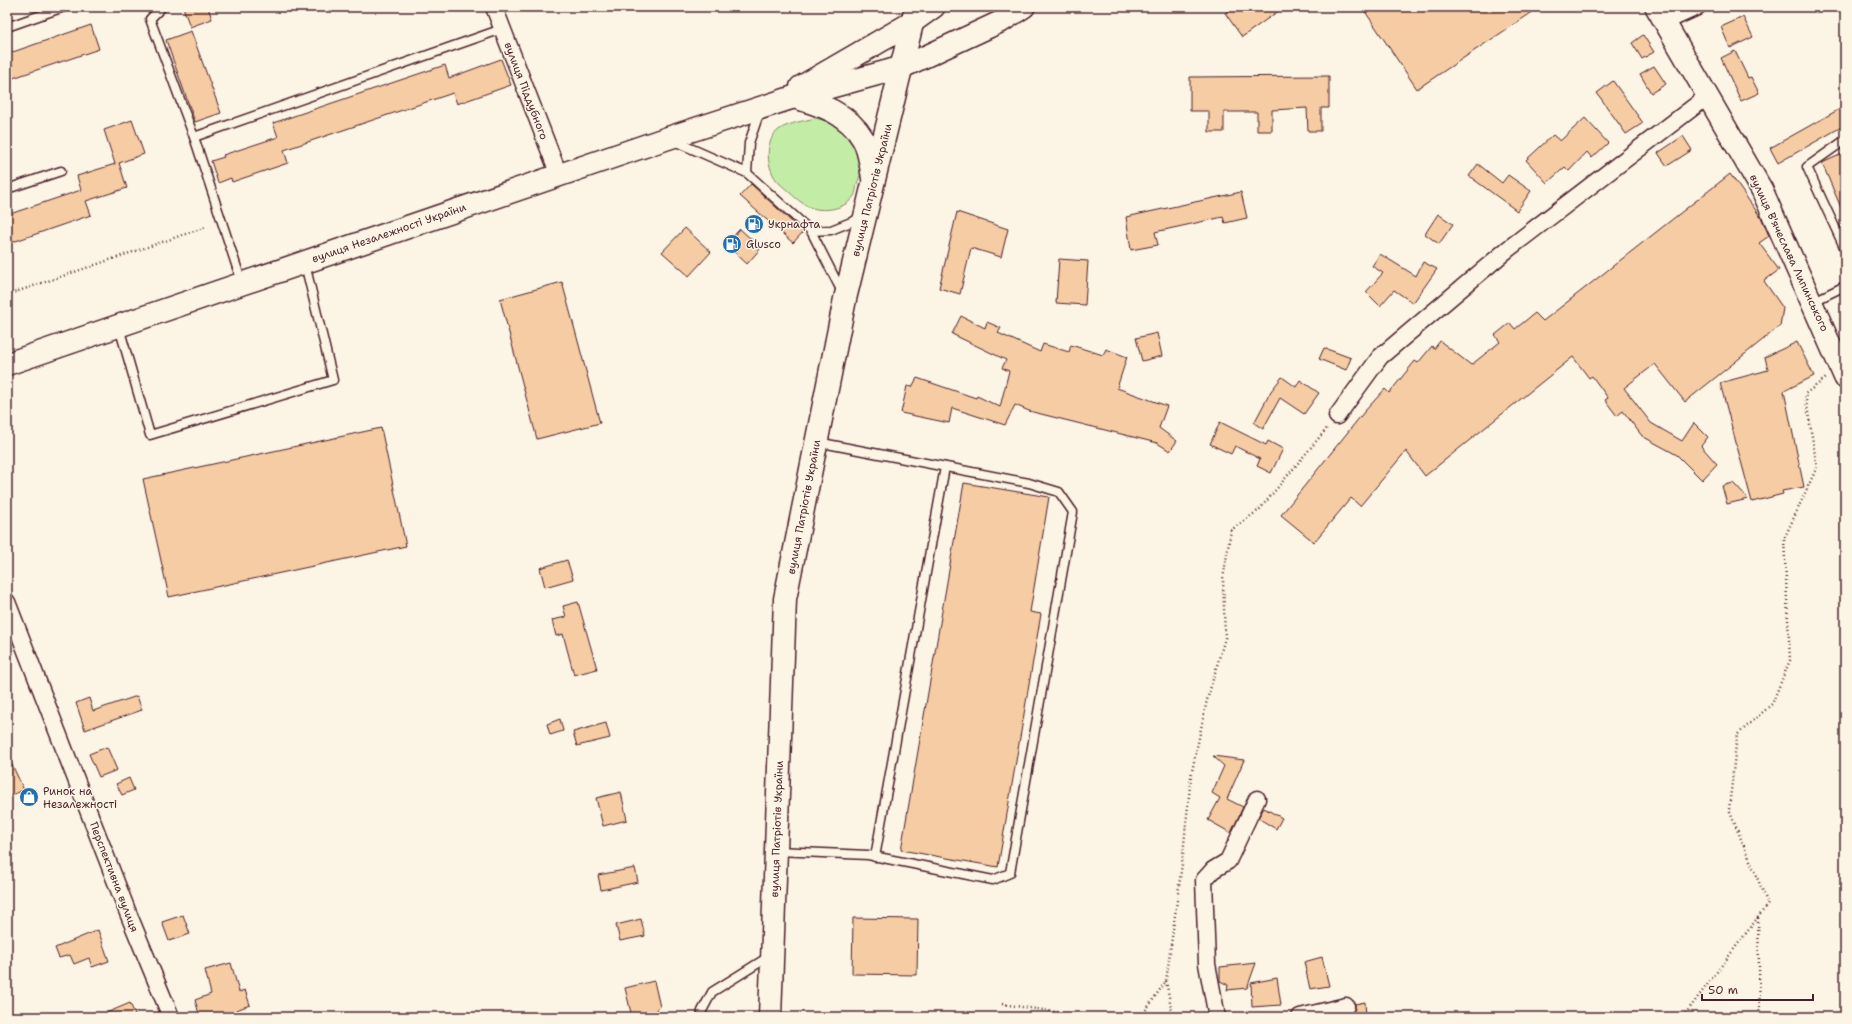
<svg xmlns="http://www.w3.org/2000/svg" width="1852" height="1024" font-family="'Shantell Sans',sans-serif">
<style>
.green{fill:#c3eca7;stroke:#868669}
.building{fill:#f5cca4;stroke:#4a1f2b}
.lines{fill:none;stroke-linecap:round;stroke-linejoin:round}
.service-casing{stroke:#4a1f2b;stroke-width:11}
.minor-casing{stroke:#4a1f2b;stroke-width:19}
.tertiary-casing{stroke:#4a1f2b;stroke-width:24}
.secondary-casing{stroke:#4a1f2b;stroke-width:25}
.path{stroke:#4a1f2b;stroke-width:2.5;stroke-dasharray:1 3;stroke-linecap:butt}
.service{stroke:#fcf5e5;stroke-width:8}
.minor{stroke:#fcf5e5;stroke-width:16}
.tertiary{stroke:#fcf5e5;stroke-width:21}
.secondary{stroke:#fcf5e5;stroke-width:22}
.labels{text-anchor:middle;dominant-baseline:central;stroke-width:3;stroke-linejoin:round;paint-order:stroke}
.street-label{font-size:11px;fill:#4a1f2b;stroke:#fcf5e5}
.poi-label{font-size:11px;fill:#4a1f2b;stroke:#fcf5e5;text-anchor:start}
</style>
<rect width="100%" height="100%" fill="#fcf5e5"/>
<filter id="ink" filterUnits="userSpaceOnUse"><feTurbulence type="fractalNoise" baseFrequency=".025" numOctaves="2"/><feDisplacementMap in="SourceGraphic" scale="8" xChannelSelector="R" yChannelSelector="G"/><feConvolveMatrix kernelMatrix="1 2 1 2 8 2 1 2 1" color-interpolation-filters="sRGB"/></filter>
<g filter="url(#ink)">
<!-- green -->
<path class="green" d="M815 118C835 121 859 142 862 164 863 169 859 178 857 184 856 188 856 193 854 196 845 210 821 213 807 206 798 201 787 190 779 183 766 170 763 140 780 129 789 123 804 121 815 118Z"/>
<!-- building -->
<g class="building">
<path d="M183 7H208L212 19 190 27Z"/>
<path d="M1234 7H1284L1242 37 1225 13Z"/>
<path d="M1362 7H1540L1417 89Z"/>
<path d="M1743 17 1753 37 1730 48 1721 27Z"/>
<path d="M91 25 99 49 7 80V54Z"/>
<path d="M191 31 221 113 195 122 166 40Z"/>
<path d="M1643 35 1654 52 1642 59 1632 43Z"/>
<path d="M1735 51 1748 78 1751 77 1759 93 1741 101 1721 58Z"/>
<path d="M501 59 511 85 457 104 453 93 284 150 288 163 232 182 231 178 218 183 211 161 224 157 223 155 278 137 273 123 445 65 449 78Z"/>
<path d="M1654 66 1666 84 1651 93 1640 74Z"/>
<path d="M1329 76V108H1321V131H1308L1307 108 1272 110V131H1257V112H1224V132H1209V111H1190V77Z"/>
<path d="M1613 81 1643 123 1626 134 1597 93Z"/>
<path d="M1845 106V125L1778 163 1770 148Z"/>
<path d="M1585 118 1608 143 1592 158 1587 152 1569 171 1565 167 1547 183 1526 160 1553 135 1560 141Z"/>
<path d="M132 120 144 154 119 163 127 188 86 201 91 215 7 244V215L81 190 77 176 115 164 104 130Z"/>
<path d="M1683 136 1692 150 1667 166 1658 153Z"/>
<path d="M1842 154 1845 161V217L1822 163Z"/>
<path d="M1478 164 1502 183 1508 175 1531 191 1517 211 1469 176Z"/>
<path d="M1730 174 1762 219 1769 236 1759 243 1779 270 1764 281 1783 308 1780 326 1685 402 1655 364 1624 388 1651 423 1682 441 1694 423 1708 437 1701 446 1717 464 1702 480 1677 455 1642 436 1623 411 1617 416 1605 400 1608 398 1592 376 1589 378 1573 357 1425 476 1406 451 1360 506 1351 498 1314 542 1281 515 1364 412 1385 389 1389 393 1415 361 1418 363 1432 346 1434 349 1440 341 1471 365 1500 342 1495 335 1510 323 1515 329 1535 313 1543 321Z"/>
<path d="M751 184 803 232 793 243 740 196Z"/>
<path d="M1241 192 1247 218 1225 223 1223 217 1155 232 1158 245 1131 250 1126 217Z"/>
<path d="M957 212 1008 229 1001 257 971 248 960 294 939 288Z"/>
<path d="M1438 214 1453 224 1439 244 1425 234Z"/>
<path d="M685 228 711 252 689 276 662 252Z"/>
<path d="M740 229 761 248 747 264 726 244Z"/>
<path d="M1380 254 1416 276 1423 262 1437 269 1413 303 1394 290 1380 306 1366 292 1383 273 1372 266Z"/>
<path d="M1059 259 1088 261 1085 305 1056 303Z"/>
<path d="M562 282 600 423 537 439 500 299Z"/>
<path d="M961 316 985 328 987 322 1001 328 998 333 1040 352 1043 344 1069 352 1071 345 1103 355 1106 349 1127 357 1117 388 1167 406 1159 428 1177 441 1170 451 1157 443 1029 411 1015 405 1005 425 952 408 949 423 901 413 907 386 912 387 917 378 976 398 977 396 1000 407 1009 371 1002 368 1006 360 952 334Z"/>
<path d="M1157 333 1162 356 1142 361 1136 338Z"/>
<path d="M1797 342 1814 376 1784 391 1804 487 1782 491 1783 494 1752 502 1720 383 1768 370 1765 357Z"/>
<path d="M1324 348 1351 358 1346 370 1319 359Z"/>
<path d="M1282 377 1296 387 1300 380 1319 393 1304 414 1280 398 1263 429 1254 423 1271 391Z"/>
<path d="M1220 422 1266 445 1268 441 1283 449 1271 473 1257 466 1260 459 1235 446 1231 454 1210 444Z"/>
<path d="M381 428 406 546 169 597 143 479Z"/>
<path d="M964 483 1049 497 1030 612 1041 614 998 867 901 850Z"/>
<path d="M1733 483 1748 499 1727 504 1722 486Z"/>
<path d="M567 560 573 579 545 587 540 568Z"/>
<path d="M578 602 597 669 574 675 563 634 556 636 552 620 566 617 563 606Z"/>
<path d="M137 696 142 710 85 730 76 703 89 698 93 711Z"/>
<path d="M560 719 563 731 550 735 547 724Z"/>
<path d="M606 723 610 738 577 746 573 732Z"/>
<path d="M107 747 117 770 99 777 89 754Z"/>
<path d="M7 754 24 790 7 797Z"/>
<path d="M1213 756 1244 760 1227 799 1243 807 1231 833 1208 820 1220 798 1212 793 1224 766Z"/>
<path d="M129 778 134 790 122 795 116 784Z"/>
<path d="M621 792 627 820 603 826 596 798Z"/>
<path d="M1264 808 1282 818 1276 829 1258 818Z"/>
<path d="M635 868 638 882 601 890 598 875Z"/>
<path d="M183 915 190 934 169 941 162 922Z"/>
<path d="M853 918 918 919 917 975 852 974Z"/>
<path d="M641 919 645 936 620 941 616 925Z"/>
<path d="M98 930 109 961 92 967 89 958 74 964 70 955 59 958 55 948Z"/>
<path d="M1322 957 1329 986 1310 989 1304 962Z"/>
<path d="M231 963 239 992 245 990 250 1005 236 1010 237 1017H200L195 1000 211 994 205 970Z"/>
<path d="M1256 963 1247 988 1227 990 1228 985 1220 981V967Z"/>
<path d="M1277 978 1281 1005 1252 1007 1251 983Z"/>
<path d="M654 981 660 1007 657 1008 659 1017H632L625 988Z"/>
<path d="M1365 1002 1366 1017H1350V1015L1355 1009V1004Z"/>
<path d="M130 1003 136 1017H97Z"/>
</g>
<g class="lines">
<!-- service casing -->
<g class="service-casing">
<g id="service">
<path d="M162 7 150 19 194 137"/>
<path d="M7 27 64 7"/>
<path d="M1845 140 1807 167 1845 249"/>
<path d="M674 141 747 173 811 231 842 292"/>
<path d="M747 173 749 143 760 111"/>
<path d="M7 189 61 171"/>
<path d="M811 231 831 230 861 218"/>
<path d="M242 283 194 137 502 29"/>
<path d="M1812 302 1845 286"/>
<path d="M119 327 150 435 333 380 305 264"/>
<path d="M777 851 868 855 993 880 1010 873 1073 512 1059 492 1029 483 817 442"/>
<path d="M875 857 945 467"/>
<path d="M701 1017 702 1011 712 992 770 956"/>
</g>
</g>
<!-- minor casing -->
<g class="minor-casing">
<g id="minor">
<path d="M494 7 559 175"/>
<path d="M1664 22 1697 7"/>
<path d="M1337 416 1380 357 1508 249 1708 96"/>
<path d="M7 602 128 913 171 1017"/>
<path d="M1217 1017 1207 964 1204 880 1213 870 1228 861 1257 799"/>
<path d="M1300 1017 1346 1006"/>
</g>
</g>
<!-- tertiary casing -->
<g class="tertiary-casing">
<g id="tertiary">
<path d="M1656 7 1762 190 1845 378"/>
<path d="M913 22 934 7"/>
<path d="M903 67 1004 20 1024 7"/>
</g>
</g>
<!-- secondary casing -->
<g class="secondary-casing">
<g id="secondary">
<path d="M801 87 913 22"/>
<path d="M794 97C821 105 848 113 863 139 869 149 871 166 873 178"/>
<path d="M7 364 668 138 794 97 903 67"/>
<path d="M770 1017 785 599 845 299 916 7"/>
</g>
</g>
<!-- path -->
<g class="path">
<path d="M7 295 206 227"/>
<path d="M1758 918 1760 1017"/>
<path d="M1166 981 1173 1017"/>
<path d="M1002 1004 1091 1017"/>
<path d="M1116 1017 1143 1014 1166 981 1182 864 1191 776 1207 700 1225 638 1223 579 1231 530 1259 510 1328 427"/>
<path d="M1683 1017 1768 904 1729 810 1737 735 1772 704 1790 660 1784 539 1817 467 1805 394 1826 378"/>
</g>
<!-- service -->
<use href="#service" class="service"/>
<!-- minor -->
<use href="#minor" class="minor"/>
<!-- tertiary -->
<use href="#tertiary" class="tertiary"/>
<!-- secondary -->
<use href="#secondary" class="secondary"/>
</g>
</g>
<!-- icons -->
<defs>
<g id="fuel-disc" transform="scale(1)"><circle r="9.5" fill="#1f6fb2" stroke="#fcf5e5"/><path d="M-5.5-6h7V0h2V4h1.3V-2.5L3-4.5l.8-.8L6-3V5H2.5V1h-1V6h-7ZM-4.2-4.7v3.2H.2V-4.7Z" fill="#fff"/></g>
<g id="shop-disc" transform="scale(1)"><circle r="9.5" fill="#1f6fb2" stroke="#fcf5e5"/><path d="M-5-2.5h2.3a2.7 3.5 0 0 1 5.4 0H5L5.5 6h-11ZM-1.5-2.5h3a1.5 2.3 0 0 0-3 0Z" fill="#fff"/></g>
</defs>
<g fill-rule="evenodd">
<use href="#fuel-disc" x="754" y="224"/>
<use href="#fuel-disc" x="732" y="244"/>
<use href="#shop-disc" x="29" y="797"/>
</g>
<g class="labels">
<!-- street labels -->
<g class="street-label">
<text transform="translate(526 91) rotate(69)">вулиця Піддубного</text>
<text transform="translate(872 190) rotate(-76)">вулиця Патріотів України</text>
<text transform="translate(389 233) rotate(-19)">вулиця Незалежності України</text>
<text transform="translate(1789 253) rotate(65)">вулиця В'ячеслава Липинського</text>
<text transform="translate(804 507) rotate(-79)">вулиця Патріотів України</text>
<text transform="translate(777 829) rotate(-88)">вулиця Патріотів України</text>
<text transform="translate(114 877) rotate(69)">Перспективна вулиця</text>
</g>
<!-- poi labels -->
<g class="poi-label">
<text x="768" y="224">Укрнафта</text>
<text x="746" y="244">Glusco</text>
<text x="43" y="791">Ринок на<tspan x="43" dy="13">Незалежності</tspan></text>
</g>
</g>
<!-- margin -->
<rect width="1852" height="1024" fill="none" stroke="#fcf5e5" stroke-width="24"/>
<rect x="12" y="12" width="1828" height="1000" fill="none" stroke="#4a1f2b" stroke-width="1.5" filter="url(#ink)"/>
<!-- scale -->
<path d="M1702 994v6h111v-6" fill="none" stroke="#4a1f2b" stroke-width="2"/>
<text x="1708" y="994" font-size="12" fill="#4a1f2b" stroke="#fcf5e5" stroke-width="3" paint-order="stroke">50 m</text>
</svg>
